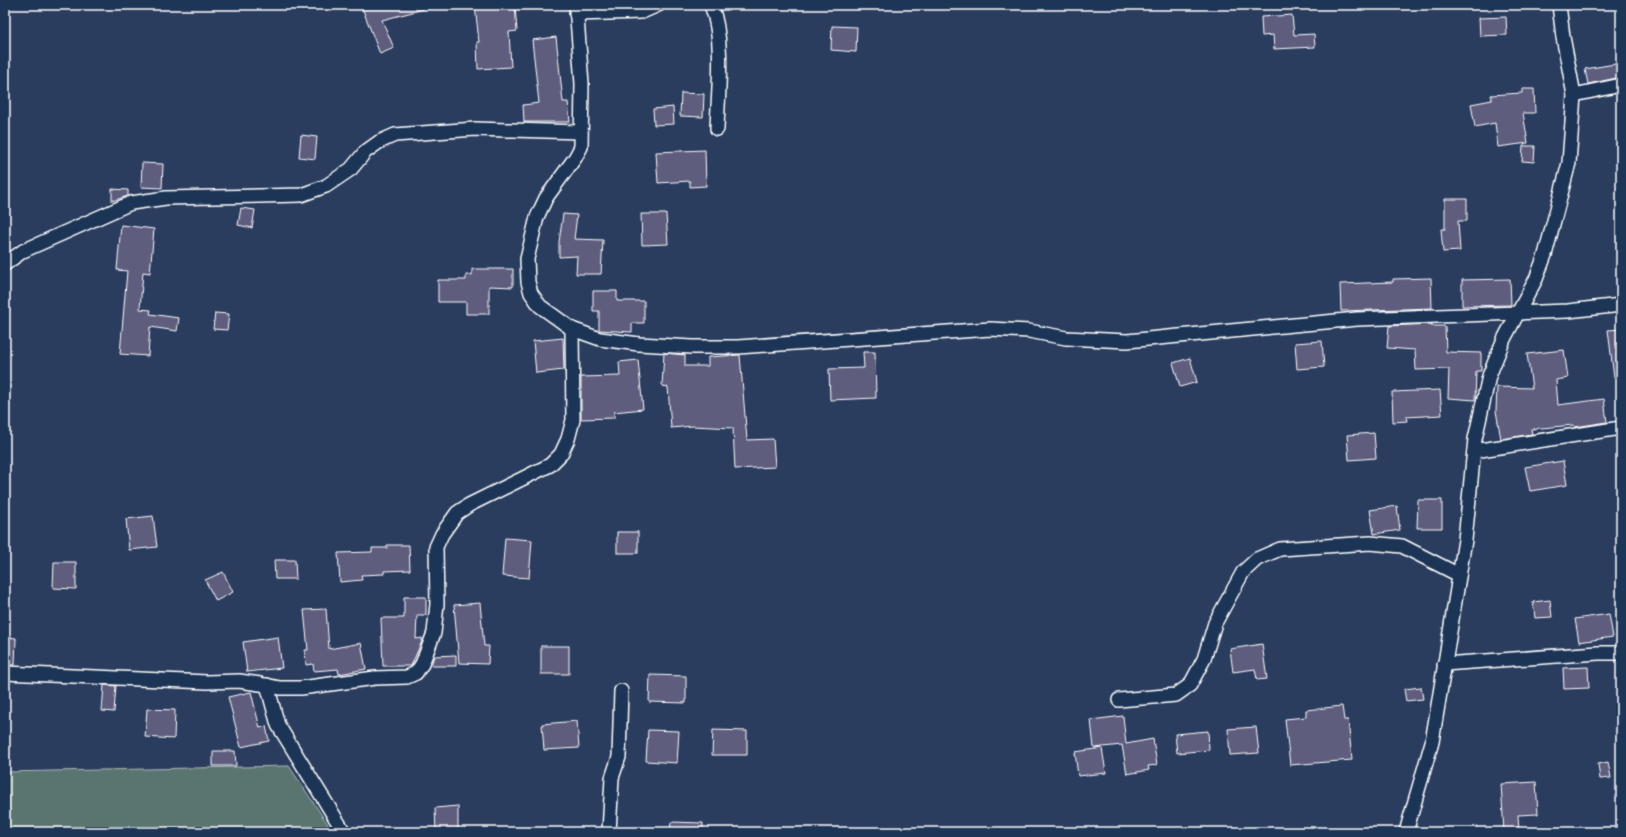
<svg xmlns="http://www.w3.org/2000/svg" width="1626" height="837" font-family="Kalam,sans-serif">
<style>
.green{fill:#5a7470;stroke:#acbab8}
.building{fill:#5f5d7e;stroke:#fff}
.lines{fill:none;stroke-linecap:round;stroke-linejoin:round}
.minor-casing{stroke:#fff;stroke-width:16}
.minor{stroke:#1d3557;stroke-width:13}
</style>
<rect width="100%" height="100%" fill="#2a3d5f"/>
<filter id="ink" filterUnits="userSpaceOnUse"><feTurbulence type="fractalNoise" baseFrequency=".025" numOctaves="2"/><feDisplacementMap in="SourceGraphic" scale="8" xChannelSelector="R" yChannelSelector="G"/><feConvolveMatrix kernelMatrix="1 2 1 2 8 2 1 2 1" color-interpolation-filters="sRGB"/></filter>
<g filter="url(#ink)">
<!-- green -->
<path class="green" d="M289 766 333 832H5V772Z"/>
<!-- building -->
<g class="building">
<path d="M361 5H424V9L382 20 394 48 380 54Z"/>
<path d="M475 5H515L517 31 509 32 511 67 478 69 477 42H479Z"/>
<path d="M1292 15 1294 35 1314 34 1315 47 1274 49 1273 35 1262 36 1261 17Z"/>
<path d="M1506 17 1507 35 1480 36 1479 18Z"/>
<path d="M832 26 857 27 856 52 831 50Z"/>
<path d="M556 37 563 102H568L570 122H524L523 105 539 103 532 40Z"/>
<path d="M1621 63V77L1588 84 1585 69Z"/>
<path d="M1522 89H1534L1535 113H1523L1528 143 1498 147 1495 123 1475 127 1471 104 1492 100 1491 95 1522 93Z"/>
<path d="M681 93 704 94 703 117 680 116Z"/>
<path d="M673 107 674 124 654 125 653 109Z"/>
<path d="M301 135 317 137 315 159 299 157Z"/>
<path d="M1523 146H1535L1534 162 1522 161Z"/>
<path d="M705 150 706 186 690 187V181L658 183 656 152Z"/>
<path d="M142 163 163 164 162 188 141 187Z"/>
<path d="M112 189 128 190V196L112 201Z"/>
<path d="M1445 199H1467V221H1458L1460 251 1443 252 1441 229H1445Z"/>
<path d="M241 208 255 210 252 228 238 225Z"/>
<path d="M563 214 577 215 574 239 603 240 601 274H576L577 256 559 257V242Z"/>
<path d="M641 214H666L668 244 642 245Z"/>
<path d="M121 225 154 229 150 273 143 272 140 309 151 310 150 314 179 318 177 331 150 327 148 356 120 354 127 271 117 270Z"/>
<path d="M472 269H513V287L489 286V314H466V302H438V280H466V275H472Z"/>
<path d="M1431 278 1432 308 1341 311 1340 284 1393 282V279Z"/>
<path d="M1510 279 1511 305 1462 306V280Z"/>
<path d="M593 291H617V301H644V323H632V332L599 330V311H593Z"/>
<path d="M215 313 229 314 227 330 213 329Z"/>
<path d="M1432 324V326H1445L1446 352 1481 353V371H1476L1475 400 1448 398 1449 369 1416 370 1415 350 1387 348 1389 326Z"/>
<path d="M1621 329V378H1614L1608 330Z"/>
<path d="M563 338 564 370 536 373 533 341Z"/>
<path d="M1322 341 1324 367 1297 369 1295 343Z"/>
<path d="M1564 350 1568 378 1556 380 1558 405 1604 399 1607 422 1575 427 1574 425 1531 429 1532 434 1501 439 1496 411 1497 387 1532 388 1527 354Z"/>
<path d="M863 352H875L876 398 830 400 829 369 864 368Z"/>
<path d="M664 353 685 355V366H708V357L740 355 747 440 773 439 775 467 735 469 733 428 693 426 671 428 668 387 662 386Z"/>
<path d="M1190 358 1197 382 1180 387 1173 363Z"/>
<path d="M638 360 643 409 614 412V418L581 419V377L620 376 619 362Z"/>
<path d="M1440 390 1442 415 1406 417 1407 421 1393 422 1392 392Z"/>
<path d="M1374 433 1376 458 1349 460 1347 435Z"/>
<path d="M1563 461 1567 485 1530 491 1525 467Z"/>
<path d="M1418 500H1442V528H1417Z"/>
<path d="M1397 506 1400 530 1374 534 1370 510Z"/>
<path d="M153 516 157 547 129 550 126 519Z"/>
<rect x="617" y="532" width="21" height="21"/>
<path d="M505 538 532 540 529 578 502 576Z"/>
<path d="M387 545H409L410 570 384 571V574L361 575 362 580 340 582 338 553 372 552V548H387Z"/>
<path d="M274 560H295L296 579H275Z"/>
<path d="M54 562H76V589L53 588Z"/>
<path d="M223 572 233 592 216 601 205 580Z"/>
<path d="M404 597H426V615H417L416 639 422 638V641L411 666H383L381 618H404Z"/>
<path d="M1550 600 1552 617 1535 618 1533 602Z"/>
<path d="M480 603 484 646H489L488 664 459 663 454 605Z"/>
<path d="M326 609 329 649 361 643 366 669 339 674 338 669 314 671 313 664 306 665 305 650H308L304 610Z"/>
<path d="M1609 614 1613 637 1579 642 1575 619Z"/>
<path d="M5 637 16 638 15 665H5Z"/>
<path d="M278 637 282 668 247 672 243 642Z"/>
<path d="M1262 644 1267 679 1257 680 1255 669 1233 672 1230 649Z"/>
<rect x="541" y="646" width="28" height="28"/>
<path d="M456 655V666H431L434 656Z"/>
<path d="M1588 667 1589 688 1564 689 1563 668Z"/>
<path d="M650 675 686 676V703L649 702Z"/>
<path d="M104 685 116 686 114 712 102 711Z"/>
<path d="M1421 687 1423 699 1406 701 1404 689Z"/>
<path d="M251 692 260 728 266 726 269 741 241 747 228 697Z"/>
<path d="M1342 706 1344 720H1348L1352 760 1290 765 1285 719 1306 717V710Z"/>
<path d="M147 709 175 710 174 739 145 737Z"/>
<path d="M1123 716 1126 744 1153 739 1157 765 1148 766 1149 770 1127 774 1122 745 1094 748 1091 720Z"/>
<path d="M577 721 579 748 544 750 542 724Z"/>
<path d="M1256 727 1259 753 1230 755 1228 729Z"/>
<path d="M648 730 679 731 677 763 646 761Z"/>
<path d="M713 730 747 731V755H712Z"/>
<path d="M1208 731 1209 750 1177 753 1175 734Z"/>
<path d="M1102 748 1106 773 1078 776 1075 752Z"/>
<path d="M213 751H235L236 766H213Z"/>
<path d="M1608 762 1611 778 1600 779 1598 764Z"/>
<path d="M1536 782 1538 814 1518 815 1519 832H1504L1501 784Z"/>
<path d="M458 806V832H436L435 808Z"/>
<path d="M671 822 703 823V832H670Z"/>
</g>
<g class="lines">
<!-- minor casing -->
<g class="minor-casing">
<g id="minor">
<path d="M576 5 582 84 581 147 575 158 546 198 537 217 527 259 528 282 531 293 540 306 572 329 600 339 639 344 692 347H738L990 329 1029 331 1066 338 1127 341 1357 319 1568 311 1621 305"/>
<path d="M711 5C725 40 718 92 717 129"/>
<path d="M576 14 642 12 658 5"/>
<path d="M1574 95 1621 85"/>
<path d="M5 264 23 251 131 203 166 198 301 195 326 186 351 169 365 152 379 142 395 135 475 129 580 132"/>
<path d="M1474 451 1621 428"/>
<path d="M1444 664 1598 653H1621"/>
<path d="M5 673 207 682 239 681 260 684 280 688H301L375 678 407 677 416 673 422 664 434 633 437 604 436 547 442 534 457 513 469 505 550 465 561 454 568 439 573 420 572 329"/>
<path d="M267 685 278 725 344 832"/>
<path d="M1119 700 1176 695 1190 685 1204 659 1215 623 1243 572 1257 559 1280 549 1370 543 1402 546 1459 575"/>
<path d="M609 832 612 778 619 757 621 691"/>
<path d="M1406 832 1432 742 1465 540 1475 439 1489 376 1504 339 1536 279 1545 255 1569 163 1574 95 1563 37 1559 5"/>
</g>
</g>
<!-- minor -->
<use href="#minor" class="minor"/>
</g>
</g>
<!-- margin -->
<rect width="1626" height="837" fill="none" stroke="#1d3557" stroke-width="20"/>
<rect x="10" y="10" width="1606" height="817" fill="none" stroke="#fff" stroke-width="1.5" filter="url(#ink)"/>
</svg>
